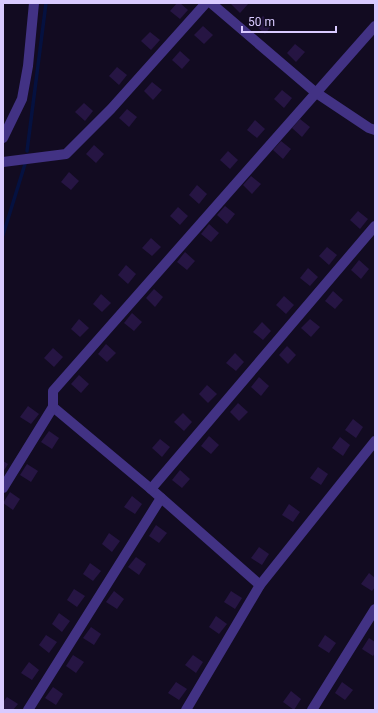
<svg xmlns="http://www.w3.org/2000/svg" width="378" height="713" font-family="Roboto,sans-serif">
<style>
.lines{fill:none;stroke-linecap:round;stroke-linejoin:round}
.stream{stroke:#051140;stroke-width:3.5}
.building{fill:#261543}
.street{stroke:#423284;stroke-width:10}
</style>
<rect width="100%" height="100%" fill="#120b21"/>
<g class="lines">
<!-- stream -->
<g class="stream">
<path d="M27 151 46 3"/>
<path d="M3 235 25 164"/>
</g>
</g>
<!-- building -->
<g class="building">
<path d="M177 3H180L188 10 180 19 170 11Z"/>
<path d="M232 3H249L240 13 231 4Z"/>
<path d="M263 16 273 24 265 34 255 25Z"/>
<path d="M203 26 213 35 204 44 194 35Z"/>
<path d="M150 32 160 40 151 50 141 41Z"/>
<path d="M295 44 305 52 296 62 287 53Z"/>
<path d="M180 51 190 60 182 69 172 60Z"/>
<path d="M117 67 127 75 119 85 109 76Z"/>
<path d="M152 82 162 90 153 100 144 91Z"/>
<path d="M282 90 292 98 284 108 274 99Z"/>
<path d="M84 103 93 111 85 121 75 112Z"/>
<path d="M127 109 137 117 129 127 119 118Z"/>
<path d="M300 119 310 127 302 137 292 128Z"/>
<path d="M255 120 265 129 257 138 247 130Z"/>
<path d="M281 141 291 149 283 159 273 150Z"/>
<path d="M94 145 104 154 96 163 86 154Z"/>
<path d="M228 151 238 160 230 169 220 160Z"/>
<path d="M69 172 79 181 71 190 61 182Z"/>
<path d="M251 176 261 184 252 194 243 185Z"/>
<path d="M197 185 207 194 199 204 189 195Z"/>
<path d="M225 206 235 214 227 224 217 215Z"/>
<path d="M178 207 188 216 180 225 170 216Z"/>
<path d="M358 211 368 219 360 229 350 220Z"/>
<path d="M209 224 219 233 211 242 201 234Z"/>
<path d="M151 238 161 247 152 256 142 248Z"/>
<path d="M327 247 337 255 329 265 319 256Z"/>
<path d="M185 252 195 261 187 270 177 262Z"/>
<path d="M359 260 369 269 361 279 351 270Z"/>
<path d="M126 265 136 274 128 284 118 275Z"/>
<path d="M308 268 318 277 310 286 300 278Z"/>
<path d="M154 289 163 297 155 307 146 298Z"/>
<path d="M333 291 343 300 335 309 325 301Z"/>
<path d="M101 294 111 303 102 312 93 304Z"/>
<path d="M284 296 294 305 286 314 276 305Z"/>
<path d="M132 313 142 322 134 331 124 323Z"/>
<path d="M79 319 89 328 80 337 71 329Z"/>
<path d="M310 319 320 327 311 337 301 328Z"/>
<path d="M262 322 271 331 263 340 253 332Z"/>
<path d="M106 344 116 353 107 362 98 354Z"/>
<path d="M287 346 296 355 288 364 279 355Z"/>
<path d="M53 348 63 357 54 367 44 358Z"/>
<path d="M235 353 244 362 236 371 226 363Z"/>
<path d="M79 375 89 384 81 393 71 384Z"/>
<path d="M259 377 269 386 261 396 251 387Z"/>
<path d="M207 385 217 394 208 403 199 394Z"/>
<path d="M238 403 248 412 239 421 230 412Z"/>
<path d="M28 406 39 414 31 424 20 417Z"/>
<path d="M183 413 192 422 184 431 174 422Z"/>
<path d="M353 419 363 427 356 438 345 430Z"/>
<path d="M49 431 59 438 52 449 41 442Z"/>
<path d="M209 436 219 445 211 454 201 446Z"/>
<path d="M340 437 350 445 343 456 332 448Z"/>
<path d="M160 439 170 447 162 457 152 448Z"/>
<path d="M3 461 8 464 3 472Z"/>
<path d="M27 464 38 471 31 482 20 475Z"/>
<path d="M318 467 328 474 321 485 310 478Z"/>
<path d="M180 470 190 479 182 488 172 480Z"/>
<path d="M10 492 20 499 13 510 3 503Z"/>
<path d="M132 496 142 504 135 514 124 507Z"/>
<path d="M289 504 300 512 293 522 282 515Z"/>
<path d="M156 525 167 533 159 543 149 536Z"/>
<path d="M109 533 120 541 112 552 102 544Z"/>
<path d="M259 547 269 554 262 565 251 558Z"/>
<path d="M136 557 146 564 139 575 128 567Z"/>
<path d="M90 563 101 571 93 581 83 574Z"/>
<path d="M369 573 375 578V587L372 591 361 584Z"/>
<path d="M74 589 85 596 77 607 67 600Z"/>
<path d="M114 591 124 599 117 609 106 602Z"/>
<path d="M231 591 242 598 235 609 224 602Z"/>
<path d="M59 613 70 621 62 632 52 624Z"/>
<path d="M216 616 227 624 219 634 209 627Z"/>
<path d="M91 627 101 634 94 645 83 638Z"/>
<path d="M46 635 57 642 49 653 39 645Z"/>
<path d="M325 635 336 643 329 653 318 646Z"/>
<path d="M369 638 375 642V653L373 656 362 649Z"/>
<path d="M73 655 84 662 76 673 66 666Z"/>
<path d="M193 655 203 662 196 673 185 665Z"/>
<path d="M29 662 39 670 32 680 21 673Z"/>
<path d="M176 682 187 689 179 700 168 693Z"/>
<path d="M342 682 353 690 345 700 335 693Z"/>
<path d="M53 687 63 694 56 705 45 698Z"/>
<path d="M291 691 301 699 294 710 283 702Z"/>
<path d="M7 697 18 704 13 710H3V702Z"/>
</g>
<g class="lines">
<!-- street -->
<g class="street">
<path d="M211 3 315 92 369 128 375 130"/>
<path d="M3 138 22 99 28 66 34 3"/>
<path d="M3 162 66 154 111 109 206 3"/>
<path d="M53 407 151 489 260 585"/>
<path d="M3 488 53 407V391L375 26"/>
<path d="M151 489 375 226"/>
<path d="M28 710 161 498"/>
<path d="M186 710 260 585 375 441"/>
<path d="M312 710 375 609"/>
</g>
</g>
<!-- border -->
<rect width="378" height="713" fill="none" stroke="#d9caff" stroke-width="8"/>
<!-- scale -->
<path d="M242 26v6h94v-6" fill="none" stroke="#d9caff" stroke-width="2"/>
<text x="248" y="26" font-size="12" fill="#d9caff" stroke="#120b21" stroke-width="3" paint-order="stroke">50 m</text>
</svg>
